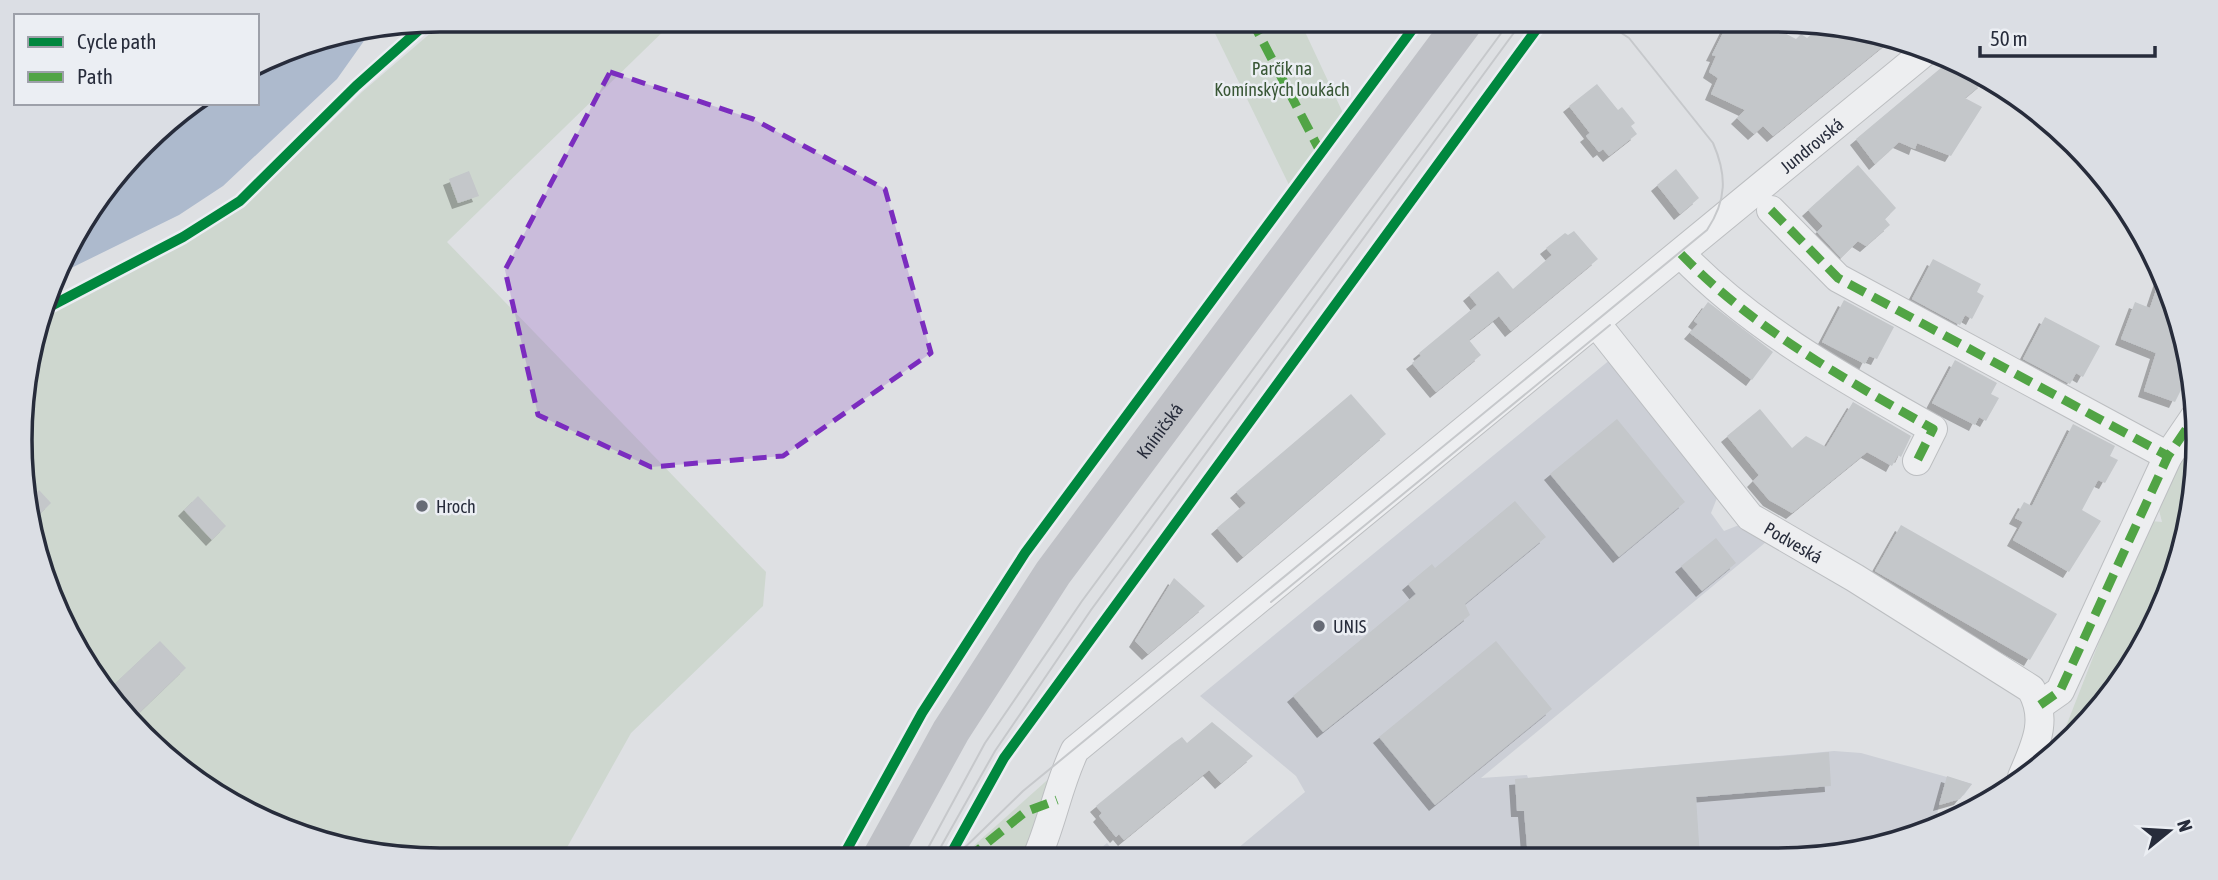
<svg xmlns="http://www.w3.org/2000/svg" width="2218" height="880" font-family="'Asap Condensed',sans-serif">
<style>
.built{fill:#cccfd6}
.green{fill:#ced7cf}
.water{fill:#adbacd}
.building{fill:#c4c7ca;filter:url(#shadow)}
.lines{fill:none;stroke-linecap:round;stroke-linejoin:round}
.street-casing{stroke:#bcbec1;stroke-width:30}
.street{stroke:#edeef0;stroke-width:28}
.secondary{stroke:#bfc1c6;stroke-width:38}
.tram{stroke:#c6c8cb;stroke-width:2}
.quiet{stroke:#51a445;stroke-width:9;stroke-dasharray:18 9;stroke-linecap:butt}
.cycleway-casing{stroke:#ebeef3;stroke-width:15}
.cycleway{stroke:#00873e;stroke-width:10}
.marked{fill:#7b2cbf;fill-opacity:0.2;stroke:#7b2cbf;stroke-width:5;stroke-dasharray:14 9;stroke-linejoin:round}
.poi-dot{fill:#676b76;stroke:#ebeef3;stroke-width:2.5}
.labels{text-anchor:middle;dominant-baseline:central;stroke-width:5;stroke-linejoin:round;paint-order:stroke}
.park-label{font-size:18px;fill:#385635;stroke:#ebeef3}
.street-label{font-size:18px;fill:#272c3b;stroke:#ebeef3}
.poi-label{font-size:18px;fill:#272c3b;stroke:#ebeef3;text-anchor:start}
.rim{fill:none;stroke:#272c3b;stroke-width:3.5}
</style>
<defs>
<filter id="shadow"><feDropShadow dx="-6" dy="6" stdDeviation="0" flood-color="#0004"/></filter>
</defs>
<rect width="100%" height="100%" fill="#dee0e3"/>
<!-- built -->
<g class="built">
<path d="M1611 359 1713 486 1717 498 1711 513 1724 531 1739 525 1766 542 1481 778 1527 775 1528 778 1834 751 1861 753 1972 784 1964 795 1951 802H1940L1933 830 1833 857 1225 859 1305 792 1296 776 1200 696Z"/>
<path d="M1107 843 1120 859H1088L1090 857Z"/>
</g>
<!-- green -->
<g class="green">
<path d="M447 19H676L447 242 766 572 763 606 631 733 560 860 440 861 305 839 184 774 90 673 27 522 23 385 47 315 243 208 362 92Z"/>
<path d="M1208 19H1299L1343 113 1321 153 1290 187Z"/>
<path d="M2195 433 2177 575 2128 674 2054 757 2110 614 2151 521 2162 522 2158 506Z"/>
<path d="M1053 775 1026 859H959Z"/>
</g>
<!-- water -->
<path class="water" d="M371 31 337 79 223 186 179 215 61 273 75 230 163 123 198 103H257V69L304 42Z"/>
<!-- building -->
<g class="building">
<path d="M1730 19H1757L1796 39 1801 34 1807 38 1821 26 1893 38 1773 136 1763 126 1754 134 1737 118 1745 110 1711 94 1718 78 1709 72 1716 56 1712 55Z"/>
<path d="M1948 62 1984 82 1965 98 1982 107 1951 156 1917 143 1915 149 1899 142 1875 164 1856 139Z"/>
<path d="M1597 84 1618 110 1622 107 1635 123 1631 126 1637 134 1609 156 1603 149 1599 152 1586 136 1590 133 1569 106Z"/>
<path d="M1858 165 1896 208 1885 219 1890 225 1866 246 1858 241 1841 258 1817 232 1823 226 1808 210Z"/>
<path d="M1676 169 1699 198 1680 214 1657 185Z"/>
<path d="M469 171 479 196 458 203 449 179Z"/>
<path d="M1574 231 1598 259 1511 331 1499 316 1469 340 1481 355 1436 392 1412 363 1421 356 1419 353 1477 305 1469 295 1498 271 1513 289 1552 255 1546 248 1565 233 1568 235Z"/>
<path d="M1933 259 1981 284 1977 292 1984 296 1972 319 1965 315 1960 325 1912 299Z"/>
<path d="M2161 275 2188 376 2175 402 2144 391 2156 353 2121 339 2135 302 2150 308Z"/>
<path d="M1844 300 1894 327 1877 359 1869 356 1865 364 1822 342Z"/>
<path d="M1708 302 1773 352 1752 380 1690 333 1698 324 1694 321Z"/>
<path d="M2045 317 2100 346 2083 377 2076 373 2070 384 2023 359Z"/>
<path d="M1955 360 1997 383 1991 394 1999 398 1986 421 1979 417 1975 425 1932 403Z"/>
<path d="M1351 394 1386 434 1243 557 1217 528 1246 503 1236 492Z"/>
<path d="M1853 402 1911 436 1901 457 1898 455 1892 466 1867 452 1792 513 1769 500 1753 481 1759 475 1727 436 1760 409 1792 448 1806 436 1826 447Z"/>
<path d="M1617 419 1685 502 1619 557 1550 474Z"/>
<path d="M2073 424 2115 446 2110 456 2118 460 2105 483 2098 480 2082 510 2101 521 2069 572 2013 540 2023 522 2015 518 2024 502 2032 506Z"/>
<path d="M39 490 51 503 29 525 27 502Z"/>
<path d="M198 496 226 526 212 540 184 510Z"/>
<path d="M1515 501 1546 537 1465 604 1470 615 1323 732 1293 696 1416 594 1408 584 1432 564 1435 568Z"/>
<path d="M1901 525 2057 614 2030 660 1875 571Z"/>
<path d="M1716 538 1736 563 1702 591 1681 566Z"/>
<path d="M1174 578 1205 606 1148 654 1135 641Z"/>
<path d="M160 641 186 668 133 719 107 691Z"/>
<path d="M1496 641 1552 709 1435 805 1379 737Z"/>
<path d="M1212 722 1253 756 1221 783 1209 770 1124 840 1119 834 1116 837 1099 816 1102 813 1096 806 1172 744 1182 737 1187 743Z"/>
<path d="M1829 752 1831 786 1696 797 1700 857 1528 858 1524 811H1517L1515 779Z"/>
<path d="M1947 776 1972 784 1960 799 1939 805Z"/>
</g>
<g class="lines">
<!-- street casing -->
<g class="street-casing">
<g id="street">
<path d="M1771 210 1838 278 2168 456"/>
<path d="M1681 254C1752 328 1845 379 1933 429L1917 461"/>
<path id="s1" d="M1596 323 1750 517 1855 578 2031 689C2049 720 2035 746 2022 777"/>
<path d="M2040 705 2060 691 2168 456 2198 412"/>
<path id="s2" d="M1036 859C1052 824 1058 785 1075 750L1927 50"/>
</g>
</g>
<!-- street -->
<use href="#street" class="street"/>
<!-- secondary -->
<path class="secondary" id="s3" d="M880 860 951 731 1053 573 1466 19"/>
<!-- tram -->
<g class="tram">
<path d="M1271 602 1610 325"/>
<path d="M922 859 985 743 1082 601 1505 28"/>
<path d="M934 859 995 751 1091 610 1524 19"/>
<path d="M953 859 1023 791 1707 230C1727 200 1727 175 1713 143L1629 38 1600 19"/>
</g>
<!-- quiet -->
<g class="quiet">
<path d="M1251 19 1321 153"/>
<path d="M1771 210 1838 278 2168 456"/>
<path d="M1681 254C1752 328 1845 379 1933 429L1917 461"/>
<path d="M2040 705 2060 691 2168 456 2198 412"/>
<path d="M967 859 1025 812 1057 800"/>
</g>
<!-- cycleway casing -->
<g class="cycleway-casing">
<g id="cycleway">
<path d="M49 307 183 237 240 201 356 86 429 21"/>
<path d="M948 859 1004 758 1544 19"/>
<path d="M841 860 922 713 1025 553 1420 19"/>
</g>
</g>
<!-- cycleway -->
<use href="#cycleway" class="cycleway"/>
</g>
<!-- marked area -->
<path class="marked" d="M610 72 753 119 885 189 931 353 783 456 651 467 538 415 505 270Z"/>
<!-- markers -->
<g class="poi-dot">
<circle cx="422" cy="506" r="7"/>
<circle cx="1319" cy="626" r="7"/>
</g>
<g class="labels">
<!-- park labels -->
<g class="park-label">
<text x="1282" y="68">Parčík na<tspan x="1282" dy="21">Komínských loukách</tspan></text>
</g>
<!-- street labels -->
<g class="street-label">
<text stroke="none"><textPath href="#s2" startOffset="1069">Jundrovská</textPath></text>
<text stroke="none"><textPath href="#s3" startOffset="513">Kníničská</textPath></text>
<text stroke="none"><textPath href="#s1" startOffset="298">Podveská</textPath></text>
</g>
<!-- poi labels -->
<g class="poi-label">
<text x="436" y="506">Hroch</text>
<text x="1333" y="626">UNIS</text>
</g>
</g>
<!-- crop -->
<path d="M0 0H2218V880H0ZM440 32H1778A408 408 0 0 1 2186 440V440A408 408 0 0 1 1778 848H440A408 408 0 0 1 32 440V440A408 408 0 0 1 440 32Z" fill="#dbdee4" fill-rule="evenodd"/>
<path class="rim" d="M440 32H1778A408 408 0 0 1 2186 440V440A408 408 0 0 1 1778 848H440A408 408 0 0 1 32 440V440A408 408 0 0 1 440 32Z"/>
<!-- legend -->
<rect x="14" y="14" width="245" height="91" fill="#ebeef3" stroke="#9da0a9" stroke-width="2"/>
<rect x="28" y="37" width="35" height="10" fill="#00873e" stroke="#9da0a9" stroke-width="2"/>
<text x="77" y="49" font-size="21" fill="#272c3b">Cycle path</text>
<rect x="28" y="72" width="35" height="10" fill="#51a445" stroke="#9da0a9" stroke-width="2"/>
<text x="77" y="84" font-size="21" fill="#272c3b">Path</text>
<!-- north arrow -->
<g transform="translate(2169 831) rotate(72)" stroke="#ebeef3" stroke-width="5" paint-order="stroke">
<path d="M0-5L12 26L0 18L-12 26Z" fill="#272c3b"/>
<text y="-10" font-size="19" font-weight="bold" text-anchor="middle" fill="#272c3b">N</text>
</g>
<!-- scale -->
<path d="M1980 46v10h175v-10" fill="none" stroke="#272c3b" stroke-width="3.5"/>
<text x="1990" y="46" font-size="21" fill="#272c3b" stroke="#ebeef3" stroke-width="5" paint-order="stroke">50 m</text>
</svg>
